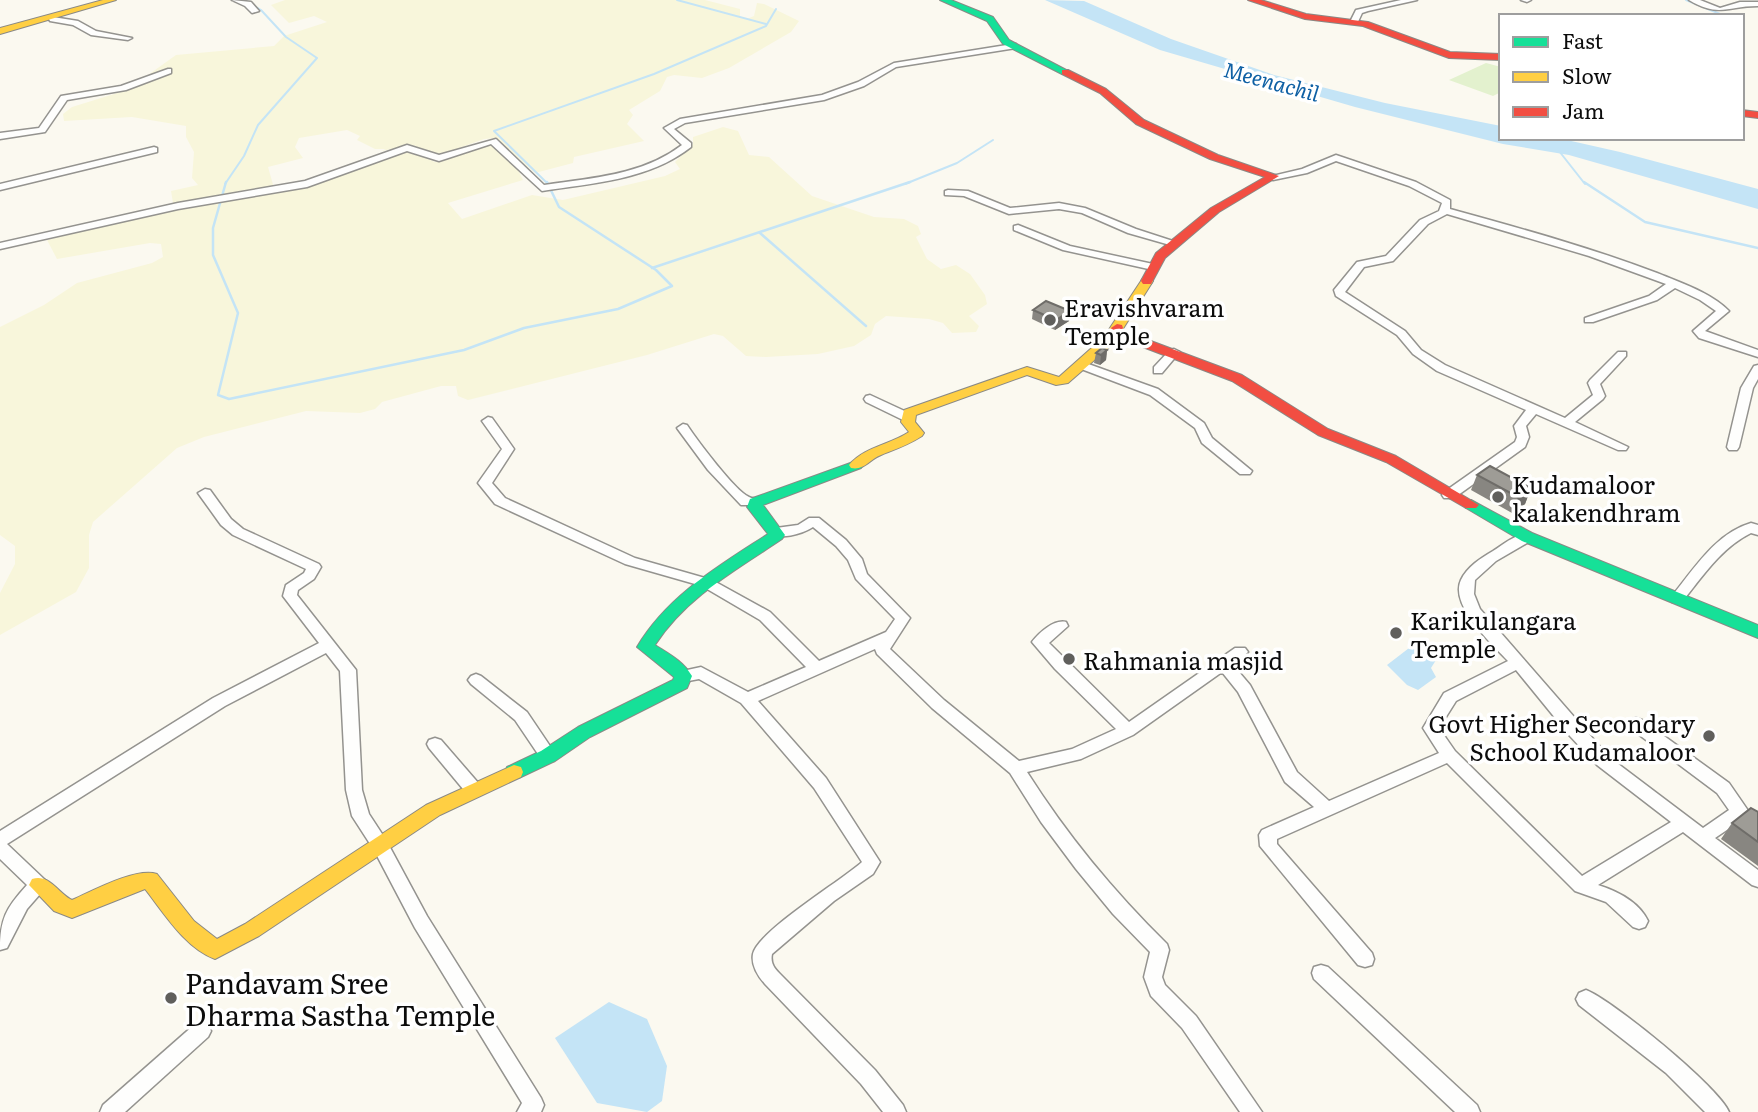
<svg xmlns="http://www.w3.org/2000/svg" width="1758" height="1112" font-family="Literata,serif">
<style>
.farmland{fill:#f8f6db}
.green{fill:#e3f1ce}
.water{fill:#c4e4f6}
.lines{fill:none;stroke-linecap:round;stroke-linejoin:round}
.stream-far1{stroke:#c4e4f6;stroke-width:2}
.stream{stroke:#c4e4f6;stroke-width:2.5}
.street-casing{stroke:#94938f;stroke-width:3}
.fast-casing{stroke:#8a8985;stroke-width:2}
.slow-casing{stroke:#8a8985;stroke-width:2}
.jam-casing{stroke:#8a8985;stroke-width:2}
.street{fill:#fefefd;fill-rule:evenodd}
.fast{fill:#16e098;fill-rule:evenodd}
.slow{fill:#ffcf43;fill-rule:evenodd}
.jam{fill:#f24e42;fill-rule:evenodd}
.wall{fill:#888681}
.shaded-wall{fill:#6f6d69}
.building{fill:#9e9c96;stroke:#6f6d69;stroke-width:2}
.poi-dot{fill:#605f5c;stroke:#fff;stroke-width:2.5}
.labels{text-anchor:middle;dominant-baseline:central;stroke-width:7;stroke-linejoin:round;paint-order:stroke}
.far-water-label{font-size:21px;font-style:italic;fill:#0f60a4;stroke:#fff}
.poi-label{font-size:24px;fill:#0c0c0c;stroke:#fff;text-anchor:start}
.near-poi-label{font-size:28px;fill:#0c0c0c;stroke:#fff;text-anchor:start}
</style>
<rect width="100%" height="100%" fill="#fbf9f0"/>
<!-- farmland -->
<g class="farmland">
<path d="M285 0H705L740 9V18L747 19 754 16 757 3 764 4 799 21 791 32 729 68 702 78 674 75 667 77 660 91 629 110 633 115 627 124 644 141 574 157 573 163 535 173 495 138 484 139 437 156 413 145 381 151 386 149H375L357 140 360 136 347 130 299 138 295 147 303 158 268 167 274 188 178 205 173 203 171 191 198 185 192 178 194 152 186 137V126L132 117 64 121 63 114 72 107 127 90 176 55 274 46 284 36 327 22 314 16 289 23 271 5Z"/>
<path d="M723 127 738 131 749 155 769 157 812 196 874 217 904 219 918 226 921 234 916 237 927 259 941 269 956 265 970 274 985 295 987 304 969 316 979 326 976 332 952 333 943 323 929 319 886 316 875 324 871 335 854 346 818 354 766 357 746 356 723 336 714 334 647 355 468 400 458 396 456 386H441L382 402 375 409 360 413 306 411 204 437 177 448 93 522 89 535V568L76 592 0 635V593L15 564V546L0 535V327L44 305 77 283 152 263 163 257 161 244 150 243 57 259 47 240 125 220 310 186 409 150 435 162 490 144 495 146 517 168 523 180 448 203 462 219 532 195 563 200 665 176 680 169 675 162 693 144V137Z"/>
</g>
<!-- green -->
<path class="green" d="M1486 63 1501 67V92L1493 96 1449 80Z"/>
<!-- water -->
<g class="water">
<path d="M1045 0 1084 1 1171 39 1274 75 1385 103 1501 126V138H1558L1620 152 1758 189V209L1569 155 1503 144 1355 107 1160 50Z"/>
<path d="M1413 645 1436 660 1431 668 1436 677 1418 690 1407 685 1387 665Z"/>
<path d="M609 1002 647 1019 667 1066 662 1101 647 1112 597 1103 555 1038Z"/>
</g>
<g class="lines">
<!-- stream-far1 -->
<g class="stream-far1">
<path d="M677 0 766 24"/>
<path d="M1686 0 1725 16"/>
<path d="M1559 151 1585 184"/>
<path d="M225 184 244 156 258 125 317 58 286 37 261 10 244 0"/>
<path d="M548 184 494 131 654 74 766 26 776 9"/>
<path d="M905 184 957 163 993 140"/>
</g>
<!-- stream -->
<g class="stream">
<path d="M226 182 213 228V255L238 313 218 395 229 399 464 350 524 328 618 309 672 286 656 270 559 207 547 182"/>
<path d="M1584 182 1645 222 1758 248"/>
<path d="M760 233 866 326"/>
<path d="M652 268 910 182"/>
</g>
<!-- street casing -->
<g class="street-casing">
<g id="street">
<path d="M232 0 251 2 259 11 252 13 245 6Z"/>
<path d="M1401 0H1417L1368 11 1362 13 1357 24 1350 22 1356 10Z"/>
<path d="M1521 0H1531L1527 2Z"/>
<path d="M1689 0H1700L1720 8 1740 2H1758V6C1727 6 1719 18 1689 0Z"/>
<path d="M53 17 78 21 96 31 132 38 128 40 91 35 73 25 50 21 49 19Z"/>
<path d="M1013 44H1016V48L896 67 864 86 824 100 685 123 674 129 691 143V147C649 180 593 183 542 191L491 144 439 161 407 151 307 187 178 209 0 249V243L178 203 305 181 407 145 439 155 496 139 544 185C592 178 643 175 682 145L664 128 680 119 822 95 858 82 894 63Z"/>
<path d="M168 69H171V73L126 90 67 100 45 132 0 139V133L39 128 61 96 121 86Z"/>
<path d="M154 147 157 148V152L0 190V184Z"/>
<path d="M1336 155 1416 182 1450 200V209C1519 228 1589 247 1657 273 1681 283 1710 292 1729 311L1705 331 1758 350V357L1699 338 1693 331 1716 311 1700 300 1675 288 1657 300 1593 322H1585V318L1649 296 1666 284 1589 256 1447 214 1428 224 1393 261 1364 267 1345 292 1405 331 1421 350 1445 365 1565 418 1593 395 1588 383 1590 380 1618 352H1626V356L1600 384 1605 396 1603 399 1575 422 1628 447 1626 450H1618L1536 414 1526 426 1529 437 1525 447 1454 498H1444L1442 495 1444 492 1515 442 1517 437 1514 426 1526 410 1437 371 1413 354 1397 335 1336 296 1334 290 1357 262 1386 256 1420 220 1439 211 1442 203 1409 186 1336 161 1307 173 1273 180 1268 177 1302 169Z"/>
<path d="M948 190 968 191 1010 208 1059 203 1085 208 1136 229 1179 243 1174 246 1170 245 1128 233 1082 213 1059 209 1009 214 964 196 945 195V191Z"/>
<path d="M1018 225 1070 246 1153 264 1158 267 1153 270 1063 250 1014 230V226Z"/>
<path d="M1174 349 1180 352 1178 354 1162 373H1154V367L1170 350Z"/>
<path d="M1080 361 1158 389 1204 423 1212 438 1252 471 1250 474H1240L1202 443 1195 428 1150 395 1076 367V363Z"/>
<path d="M1758 365V379L1753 388 1739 447 1737 450H1729L1727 447 1741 388 1754 366Z"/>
<path d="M870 395 911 414 913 417 907 421 903 420 866 402 864 399 866 396Z"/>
<path d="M488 417 492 418 514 449 492 483 505 498 635 558 712 580 770 612 819 661 886 632 895 619 856 579 848 560 836 546 813 527C802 534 779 541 769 532L776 528 798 525 809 518H819L846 540 862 559 867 574 910 618 890 649 944 700 1019 761 1072 749 1116 729 1055 669 1032 642C1039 633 1054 619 1066 622L1068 626 1049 643 1129 722 1235 648H1245L1248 652 1233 665 1250 685 1297 772 1329 801 1439 753 1423 728 1444 693 1508 661C1492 644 1449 605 1461 580 1467 567 1481 558 1493 551 1504 544 1519 531 1532 534L1534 537 1532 540 1496 561 1475 580 1474 594 1480 609 1609 757 1703 828 1729 810 1717 793 1630 728 1628 724 1630 720 1636 718 1642 720 1729 783 1749 812 1746 817 1715 838 1758 870V887L1752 885 1683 832 1598 885C1617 891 1639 902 1648 921L1645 927 1639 929 1633 927 1606 902 1575 891 1447 763 1277 839V844L1372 953 1374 959 1372 965 1365 967 1358 965 1260 846 1259 835 1262 830 1314 807 1285 782 1238 692 1222 672 1133 735 1081 759 1027 772C1067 835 1114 892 1167 944L1169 950 1162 977 1165 985 1196 1016 1262 1112H1240L1182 1028 1151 996 1144 977 1150 952 1113 914 1076 869 1041 822 1010 773 932 708 877 654 875 649 758 701 826 778 880 862 873 874 834 901 772 954C770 964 775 969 782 976L875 1070 903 1105 906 1112H883L861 1084 765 984C758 976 751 965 753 954 758 931 841 881 862 862L814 788 741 703 699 679 683 682 678 680 675 676 678 672 701 667 748 692 806 667 760 620 702 586 625 564 495 504 478 483 502 449 482 421ZM1516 670 1569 735 1597 765 1671 822 1582 876 1455 751 1439 728 1456 701Z"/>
<path d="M683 424 687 425C697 440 735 491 749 497 752 499 756 498 760 499L762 502 760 505H741L708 470 677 428Z"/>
<path d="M205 489 210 490 231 519 243 529 319 564 321 567 314 579 298 590 297 595 356 670 362 790 369 814 386 840 427 916 541 1098 544 1105 541 1112H517L522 1103 415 928 374 850 352 816 346 790 340 671 326 653 225 706 7 844 45 880 48 885 27 909 7 948 0 950C0 919 6 908 27 885L0 859V831L213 698 319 643 283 596 286 585 304 573 306 569 233 535 221 525 198 493Z"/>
<path d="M1751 523 1758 525V535L1751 533C1721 548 1702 577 1682 602H1672L1670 599 1672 596C1694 569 1716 533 1751 523Z"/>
<path d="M476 674 481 676 527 712 554 752 556 756 554 760 548 762 542 760 515 720 471 684 468 680 471 676Z"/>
<path d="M435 738 441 740 480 785 482 790 480 795 474 797 468 795 429 748 427 744 429 740Z"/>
<path d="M1321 965 1328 967 1477 1105 1480 1112H1455L1314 979 1312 973 1314 967Z"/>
<path d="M1586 990C1612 1000 1719 1087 1729 1112H1705L1666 1073 1579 1005 1576 999 1579 993Z"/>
<path d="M201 1022 208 1025 211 1031 208 1037 125 1112H100L103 1105 194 1025Z"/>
</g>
</g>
<!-- fast casing -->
<g class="fast-casing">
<g id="fast">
<path d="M940 0H951L993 17 1009 40 1070 72 1062 74 1003 44 987 21Z"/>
<path d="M856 461 863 465 861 468 763 505 785 535 782 539C736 570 686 597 655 645 669 654 683 661 692 676L687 688 590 737 555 761 521 777 514 779 507 777 505 772 507 767 541 751 578 727 673 680 674 677 637 647C668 595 719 566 768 534L747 507 750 499Z"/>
<path d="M1471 500 1532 533 1758 625V638L1522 541 1466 508 1463 505 1466 502Z"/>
</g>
</g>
<!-- slow casing -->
<g class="slow-casing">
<g id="slow">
<path d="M103 0H116L0 34V28Z"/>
<path d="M1147 277 1153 281 1114 343 1068 383 1056 385 1027 375 916 415 915 422 924 433 922 436C908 445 896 449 881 455 870 459 864 471 851 468L849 465C864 447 889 445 909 432L901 422 904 410 1027 367 1059 377 1104 337 1143 278Z"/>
<path d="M514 765 521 767 523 772 521 777 440 815 259 936 215 959C185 948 164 913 145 889L72 918 54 911 29 885 32 879C49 873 58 893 72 900 92 891 136 867 157 874L194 921 217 939 245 924 426 805Z"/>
</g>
</g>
<!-- jam casing -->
<g class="jam-casing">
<g id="jam">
<path d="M1248 0H1261L1306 14 1368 22 1450 52 1501 54V60L1449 58 1363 26 1305 19Z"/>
<path d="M1062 70H1068L1106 89 1144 120 1218 155 1279 176 1219 212 1165 258 1151 284H1143L1141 281 1156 253 1211 208 1265 177 1210 159 1136 124 1100 93 1062 74Z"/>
<path d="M1742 110 1758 112V118L1742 116Z"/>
<path d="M1117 324 1122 325 1124 331 1242 375 1328 429 1396 456 1479 505 1476 508H1466L1386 462 1318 435 1232 381 1114 336 1111 328Z"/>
</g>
</g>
<!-- street -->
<use href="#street" class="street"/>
<!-- fast -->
<use href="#fast" class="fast"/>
<!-- slow -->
<use href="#slow" class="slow"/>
<!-- jam -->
<use href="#jam" class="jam"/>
</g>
<!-- wall -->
<g class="wall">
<path d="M1033 310 1070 311 1069 321 1055 330 1032 319Z"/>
<path d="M1107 350 1106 360 1100 365 1094 363 1096 353Z"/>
<path d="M1477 475 1531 488 1525 504 1512 513 1471 490Z"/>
<path d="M1758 812V866L1721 839 1732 823Z"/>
</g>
<!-- shaded-wall -->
<g class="shaded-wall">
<path d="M1070 311 1069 321 1055 330 1056 320Z"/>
<path d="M1107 350 1106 360 1100 365 1101 355Z"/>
<path d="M1531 488 1525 504 1512 513 1518 497Z"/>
</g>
<!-- building -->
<g class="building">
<path d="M1046 301 1070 311 1056 320 1033 310Z"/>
<path d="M1102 348 1107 350 1101 355 1096 353Z"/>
<path d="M1490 466 1531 488 1518 497 1477 475Z"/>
<path d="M1751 808 1758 812V842L1732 823Z"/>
</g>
<!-- markers -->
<g class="poi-dot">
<circle cx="1050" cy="320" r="7"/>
<circle cx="1498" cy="497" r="7"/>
<circle cx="1396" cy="633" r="7"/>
<circle cx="1069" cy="659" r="7"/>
<circle cx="1709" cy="736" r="7"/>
<circle cx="171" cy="998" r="7"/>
</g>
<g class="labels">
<!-- far-water labels -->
<g class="far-water-label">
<text transform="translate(1272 80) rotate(15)">Meenachil</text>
</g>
<!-- poi labels -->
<g class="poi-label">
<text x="1064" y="306">Eravishvaram<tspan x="1064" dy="28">Temple</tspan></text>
<text x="1512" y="483">Kudamaloor<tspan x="1512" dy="28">kalakendhram</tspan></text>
<text x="1410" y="619">Karikulangara<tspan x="1410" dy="28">Temple</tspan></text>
<text x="1083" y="659">Rahmania masjid</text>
<text x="1695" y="722" text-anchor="end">Govt Higher Secondary<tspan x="1695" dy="28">School Kudamaloor</tspan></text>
</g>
<!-- near-poi labels -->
<g class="near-poi-label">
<text x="185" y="982">Pandavam Sree<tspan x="185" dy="32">Dharma Sastha Temple</tspan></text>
</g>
</g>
<!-- legend -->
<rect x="1499" y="14" width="245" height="126" fill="#ffffff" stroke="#9e9e9e" stroke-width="2"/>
<rect x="1513" y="37" width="35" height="10" fill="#16e098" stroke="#9e9e9e" stroke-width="2"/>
<text x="1562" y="49" font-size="21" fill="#0c0c0c">Fast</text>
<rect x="1513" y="72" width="35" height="10" fill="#ffcf43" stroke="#9e9e9e" stroke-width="2"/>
<text x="1562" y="84" font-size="21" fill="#0c0c0c">Slow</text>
<rect x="1513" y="107" width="35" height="10" fill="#f24e42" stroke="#9e9e9e" stroke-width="2"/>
<text x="1562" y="119" font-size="21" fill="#0c0c0c">Jam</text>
</svg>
